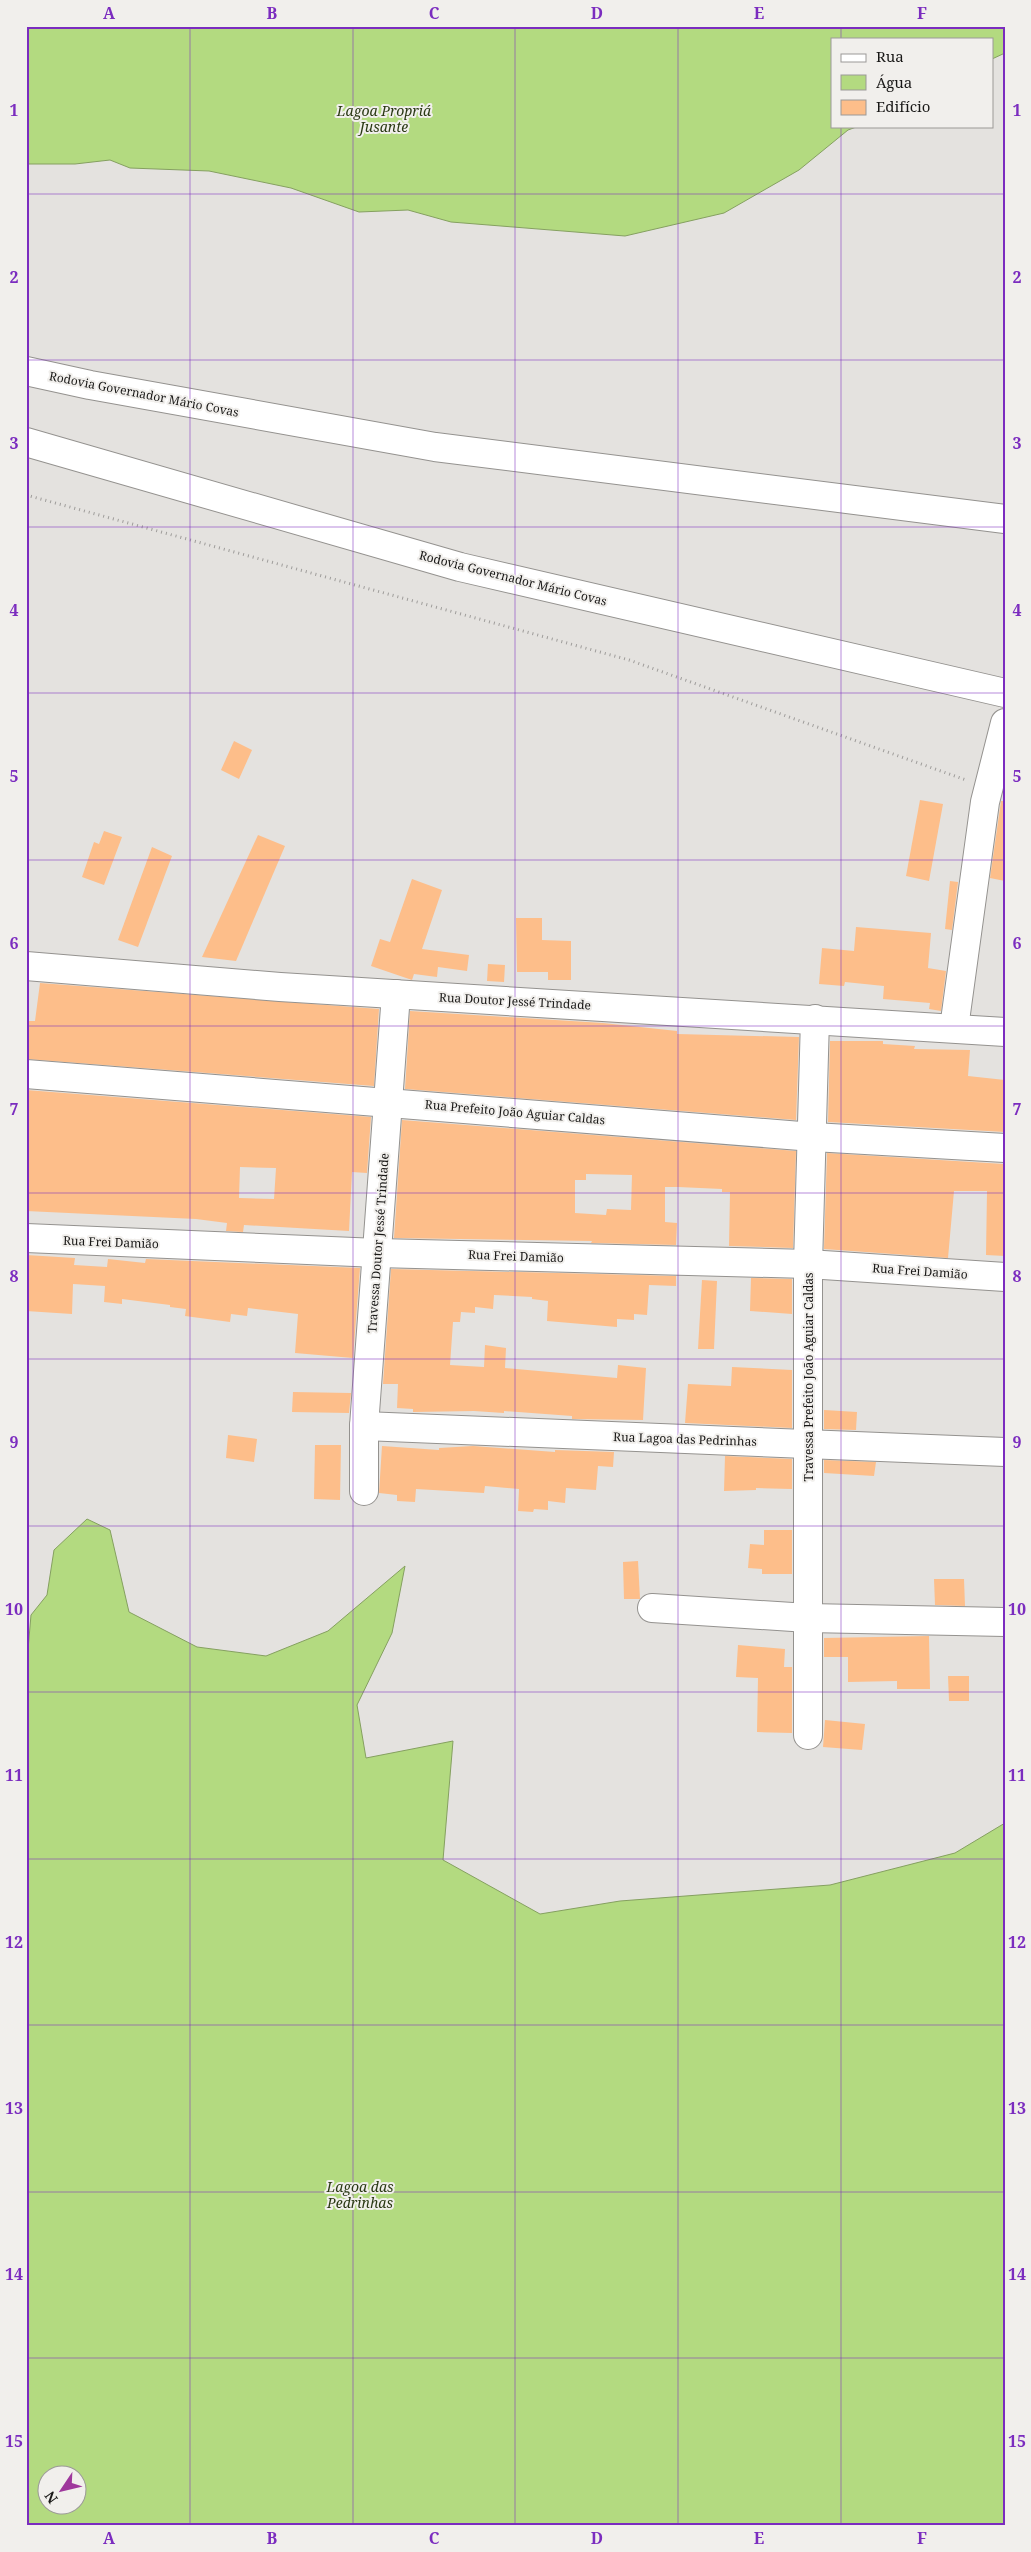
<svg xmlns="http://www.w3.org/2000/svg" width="1031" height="2552" font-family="'Noto Serif',serif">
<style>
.water{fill:#b3da80;stroke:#85a060;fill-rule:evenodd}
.building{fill:#fdbe8a;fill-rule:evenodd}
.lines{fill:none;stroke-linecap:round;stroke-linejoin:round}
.minor-casing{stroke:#94928f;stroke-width:30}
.highway-casing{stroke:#94928f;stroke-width:30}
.path{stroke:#9e9c9a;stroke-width:3;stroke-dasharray:1 4;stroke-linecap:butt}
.minor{stroke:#fff;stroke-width:28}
.highway{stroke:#fff;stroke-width:28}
.grid{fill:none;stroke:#7b2cbf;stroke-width:1;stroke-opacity:0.55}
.labels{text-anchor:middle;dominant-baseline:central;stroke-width:4;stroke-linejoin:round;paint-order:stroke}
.street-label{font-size:12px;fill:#191817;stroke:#f1efec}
.water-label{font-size:14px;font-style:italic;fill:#2a3914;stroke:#f1efec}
.neatline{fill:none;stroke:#7b2cbf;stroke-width:2}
.grid-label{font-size:16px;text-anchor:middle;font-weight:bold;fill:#7b2cbf}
</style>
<rect width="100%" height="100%" fill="#e4e2df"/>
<!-- water -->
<g class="water">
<path d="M26 26H1005V53L992 59V39H832V126H859L848 130 799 170 724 213 625 236 451 222 408 210 359 212 291 188 209 171 130 168 110 160 75 164H26Z"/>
<path d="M87 1519 110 1530 129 1612 197 1647 266 1656 328 1631 405 1566 392 1633 357 1705 366 1758 453 1741 443 1860 540 1914 620 1901 830 1885 955 1853 1005 1823V2526H26V1673L31 1615 47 1595 54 1550ZM48 2474H78V2504H48Z"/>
</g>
<!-- building -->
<g class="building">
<path d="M234 741 252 750 239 779 221 770Z"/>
<path d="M920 800 943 804 929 881 906 876Z"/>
<path d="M1001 801H1005V881L990 878Z"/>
<path d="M104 831 122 837 104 885 82 877 94 842 99 844Z"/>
<path d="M258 835 285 846 236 961 202 957Z"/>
<path d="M152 847 172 856 138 947 118 940Z"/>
<path d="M412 879 442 890 422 949 469 955 467 971 438 967 437 977 414 974 412 980 371 966 380 939 390 942Z"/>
<path d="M950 881 958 882 952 930 945 929Z"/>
<path d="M516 918H542V940L571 941V980H548V972H517Z"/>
<path d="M856 927 931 933 928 968 946 971 941 1011 929 1009 930 1003 883 999 884 986 845 982 844 986 819 984 822 948 854 951Z"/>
<path d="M488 964 505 965 504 982 487 981Z"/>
<path d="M40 983 379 1009 374 1086 26 1059V1021H35Z"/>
<path d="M410 1011 603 1023 677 1031V1034L799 1037 796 1120 405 1089Z"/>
<path d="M830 1041H883V1044L915 1046 914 1049 970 1050 968 1076 1005 1080V1132L828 1122Z"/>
<path d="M26 1090 371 1117 367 1173 352 1172 349 1231 244 1225 243 1232 226 1231 227 1223 196 1219 26 1211ZM240 1167 276 1168 274 1199 239 1198Z"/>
<path d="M402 1120 796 1151 793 1248 729 1246 730 1192H722V1189L678 1187H665V1222L677 1223 676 1245 591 1243 592 1241 394 1238ZM586 1174 632 1175 631 1210 607 1209 606 1215 575 1213V1180H586Z"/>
<path d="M827 1153 1004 1164 1005 1256 986 1255 987 1191H954L948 1258 824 1249Z"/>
<path d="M26 1255 75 1258 74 1265 107 1267 108 1259 145 1263 146 1259 360 1268 353 1358 295 1353 298 1314 248 1308 247 1316 231 1314 230 1322 185 1316 186 1309 170 1307V1305L122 1299V1304L104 1302 105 1286 73 1284 72 1314 26 1311Z"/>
<path d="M391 1269 676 1276V1286L649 1285 647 1315 634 1314V1320L617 1319V1327L547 1321 548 1301 532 1299V1297L494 1295 493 1309 475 1307V1313L461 1312 460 1322H453L450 1365 484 1367 485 1345 506 1348 505 1368 617 1378 618 1365 646 1368 643 1420 572 1419V1416L504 1411V1413L474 1411 413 1412V1409L397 1408 398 1384H383Z"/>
<path d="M751 1278 792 1279V1314L750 1311Z"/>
<path d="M702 1280 717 1281 714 1349H698Z"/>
<path d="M732 1367 792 1370V1428L685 1423 688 1384 731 1386Z"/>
<path d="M293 1392 351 1393 349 1413 292 1412Z"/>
<path d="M824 1410 857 1412 856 1430 824 1429Z"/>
<path d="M228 1435 257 1439 254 1462 226 1458Z"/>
<path d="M315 1445H341L340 1500 314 1499Z"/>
<path d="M382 1446 439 1450V1448L473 1446 555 1452V1450L614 1452 613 1467 598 1466 596 1490 566 1488 565 1503 548 1501V1510L534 1509 533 1512 518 1511 519 1489 485 1486 484 1493 416 1489 415 1502 397 1501V1495L379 1493Z"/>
<path d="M725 1456 792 1459V1489L756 1488V1490L724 1491Z"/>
<path d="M824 1460 876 1462 874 1476 824 1473Z"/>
<path d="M764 1530H792V1574H762V1569L748 1568 750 1544 764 1545Z"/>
<path d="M638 1561 640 1599H624L623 1562Z"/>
<path d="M934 1579H964L965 1606 935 1605Z"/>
<path d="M929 1636 930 1689H897V1681L848 1682V1657H824V1638Z"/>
<path d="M738 1645 785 1649 784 1667H792V1733L757 1732 758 1678 736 1677Z"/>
<path d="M948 1676H969V1701H949Z"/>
<path d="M825 1720 865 1724 862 1750 823 1747Z"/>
</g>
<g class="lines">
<!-- minor casing -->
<g class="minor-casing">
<g id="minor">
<path d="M26 966 280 987 1005 1032"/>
<path d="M954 1028 985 802 1005 723"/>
<path d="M26 1074 813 1137 1005 1148"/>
<path d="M26 1238 378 1253 808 1264 1005 1277"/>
<path d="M364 1426 1005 1452"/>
<path d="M364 1491V1426L396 994"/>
<path d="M652 1608 808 1618 1005 1622"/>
<path d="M808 1735V1264L815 1019"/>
</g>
</g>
<!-- highway casing -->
<g class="highway-casing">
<g id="highway">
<path d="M26 371 90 385 435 447 1005 519"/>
<path d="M26 442 460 567 1005 693"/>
</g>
</g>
<!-- path -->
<path class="path" d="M26 495 629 660 966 780"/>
<!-- minor -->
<use href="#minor" class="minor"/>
<!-- highway -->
<use href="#highway" class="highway"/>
</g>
<!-- grid -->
<path class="grid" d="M190 26V2526M353 26V2526M515 26V2526M678 26V2526M841 26V39M841 126V2526M26 194H1005M26 360H1005M26 527H1005M26 693H1005M26 860H1005M26 1026H1005M26 1193H1005M26 1359H1005M26 1526H1005M26 1692H1005M26 1859H1005M26 2025H1005M26 2192H1005M26 2358H1005"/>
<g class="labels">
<!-- street labels -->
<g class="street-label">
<text transform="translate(144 394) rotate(11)">Rodovia Governador Mário Covas</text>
<text transform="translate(513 578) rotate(14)">Rodovia Governador Mário Covas</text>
<text transform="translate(515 1001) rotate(3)">Rua Doutor Jessé Trindade</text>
<text transform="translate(515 1112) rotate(5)">Rua Prefeito João Aguiar Caldas</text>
<text transform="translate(111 1242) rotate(2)">Rua Frei Damião</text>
<text transform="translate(378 1243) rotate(-86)">Travessa Doutor Jessé Trindade</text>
<text transform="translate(516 1256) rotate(2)">Rua Frei Damião</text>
<text transform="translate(920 1271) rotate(4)">Rua Frei Damião</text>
<text transform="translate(808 1377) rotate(-90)">Travessa Prefeito João Aguiar Caldas</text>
<text transform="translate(685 1439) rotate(2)">Rua Lagoa das Pedrinhas</text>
</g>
<!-- water labels -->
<g class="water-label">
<text x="384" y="110">Lagoa Propriá<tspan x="384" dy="16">Jusante</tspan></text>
<text x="360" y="2186">Lagoa das<tspan x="360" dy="16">Pedrinhas</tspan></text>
</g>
</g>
<!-- border -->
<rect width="1031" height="2552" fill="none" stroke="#f1efec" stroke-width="55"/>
<!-- legend -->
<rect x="831" y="38" width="162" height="90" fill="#f1efec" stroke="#9b9997"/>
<rect x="841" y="54" width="25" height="8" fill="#ffffff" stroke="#9b9997"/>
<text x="876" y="62" font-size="15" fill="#191817">Rua</text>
<rect x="841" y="75" width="25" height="15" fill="#b3da80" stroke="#9b9997"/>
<text x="876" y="88" font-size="15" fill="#191817">Água</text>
<rect x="841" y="100" width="25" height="15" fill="#fdbe8a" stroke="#9b9997"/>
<text x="876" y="112" font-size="15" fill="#191817">Edifício</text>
<!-- north arrow -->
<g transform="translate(62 2490) rotate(235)"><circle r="24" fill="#f1efec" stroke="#9b9997"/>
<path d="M0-4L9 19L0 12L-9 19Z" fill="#9f389c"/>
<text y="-8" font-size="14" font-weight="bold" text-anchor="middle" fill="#191817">N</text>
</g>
<rect x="28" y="28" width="976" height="2496" class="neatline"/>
<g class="grid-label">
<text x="109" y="19">A</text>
<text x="272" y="19">B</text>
<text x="434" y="19">C</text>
<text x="597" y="19">D</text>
<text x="759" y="19">E</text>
<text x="922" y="19">F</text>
<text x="14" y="116">1</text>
<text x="1017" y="116">1</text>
<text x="14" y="283">2</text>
<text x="1017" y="283">2</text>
<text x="14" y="449">3</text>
<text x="1017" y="449">3</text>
<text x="14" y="616">4</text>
<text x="1017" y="616">4</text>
<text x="14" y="782">5</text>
<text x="1017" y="782">5</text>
<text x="14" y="949">6</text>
<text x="1017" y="949">6</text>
<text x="14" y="1115">7</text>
<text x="1017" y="1115">7</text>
<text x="14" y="1282">8</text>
<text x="1017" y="1282">8</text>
<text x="14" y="1448">9</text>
<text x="1017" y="1448">9</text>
<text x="14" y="1615">10</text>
<text x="1017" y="1615">10</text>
<text x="14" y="1781">11</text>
<text x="1017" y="1781">11</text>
<text x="14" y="1948">12</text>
<text x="1017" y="1948">12</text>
<text x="14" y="2114">13</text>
<text x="1017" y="2114">13</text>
<text x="14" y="2280">14</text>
<text x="1017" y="2280">14</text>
<text x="14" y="2447">15</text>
<text x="1017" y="2447">15</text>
<text x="109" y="2544">A</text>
<text x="272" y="2544">B</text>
<text x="434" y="2544">C</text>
<text x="597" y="2544">D</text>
<text x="759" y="2544">E</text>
<text x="922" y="2544">F</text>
</g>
</svg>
